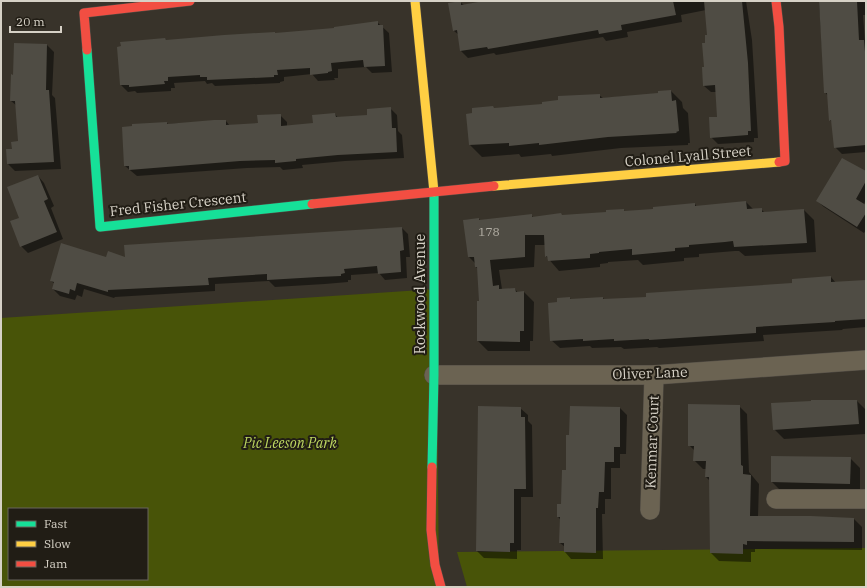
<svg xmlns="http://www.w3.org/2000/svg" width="867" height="588" font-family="'IBM Plex Serif',serif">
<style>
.green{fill:#485408;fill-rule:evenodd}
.shadow{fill:#0007}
.building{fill:#4f4c44}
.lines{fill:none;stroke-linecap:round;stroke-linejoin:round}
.street-casing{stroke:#544f47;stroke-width:20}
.fast-casing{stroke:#544f47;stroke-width:10}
.slow-casing{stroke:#544f47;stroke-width:10}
.jam-casing{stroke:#544f47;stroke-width:10}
.street{stroke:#6b6352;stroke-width:19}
.fast{stroke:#16e098;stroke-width:9}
.slow{stroke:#ffcf43;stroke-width:9}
.jam{stroke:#f24e42;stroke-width:9}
.labels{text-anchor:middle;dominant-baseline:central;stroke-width:4;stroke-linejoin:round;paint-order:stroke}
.number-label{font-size:12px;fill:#b4b0a6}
.street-label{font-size:14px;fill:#d6d1c6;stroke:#211d15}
.park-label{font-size:14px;font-style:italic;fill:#bdd760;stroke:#211d15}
</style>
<rect width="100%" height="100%" fill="#38332a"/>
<!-- green -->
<g class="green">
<path d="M436 289 439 587H1V318ZM9 509H147V579H9Z"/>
<path d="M866 548V587H467L457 552Z"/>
</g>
<!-- shadow -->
<g class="shadow">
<path d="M490 1H746L752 40 758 138H754V142L718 144 711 137 718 118 716 92H711L704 86 708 36 706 10 681 15 682 22 627 32 628 37 606 41 603 37 496 55 494 53 468 58 461 51 459 35 454 31 460 2 464 5Z"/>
<path d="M819 1H866V15H863L865 42 866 43V152L842 154 835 147 833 123 830 120 828 96 825 92Z"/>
<path d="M378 23 389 33 392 72 372 73 366 67 338 69V78H334L335 80 318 81 312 74 284 77V81L280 82V83L215 86 212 83 207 84 205 81 174 83 175 88H171V91L137 93 135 91 128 92 121 85 165 39 167 41 275 34 335 29Z"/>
<path d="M47 45 54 52 52 95 55 98 61 169 15 171 8 164 13 150 19 142 17 106 11 101 14 76Z"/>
<path d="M671 91 682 102 683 108 688 113 690 143H688V145L621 148 552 156 551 154 521 157 519 154 482 157 470 145 468 115 495 109 543 105 599 95 603 98 659 94Z"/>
<path d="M390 108 397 115 398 131 402 135 404 158 345 161 302 165 303 168 283 170 280 167 247 168 137 176 125 166 167 123 168 124 226 121 230 126 259 124 280 115 287 122V126L314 124 335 114 338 118 368 116Z"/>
<path d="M866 172V200L864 204 866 206V230L864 233 824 207 817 201Z"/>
<path d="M38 176 44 183 54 206 51 208 63 239 28 253 21 246Z"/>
<path d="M746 202 754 210 761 209 764 212 804 210 814 220 816 252 745 256 739 251H735L699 254V257L684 258V261L643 265 638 260 608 262V263L600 264V267L559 271 546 256 545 245H535L534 267 499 270 502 289H515L518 293 524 292 534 302 533 341H530V351H488L478 341 480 302 478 269 476 267V264L469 257 464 220 479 219 481 221 531 215 534 218 607 213 623 210 626 212 654 210 695 204 697 207Z"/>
<path d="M402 228 408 234 410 257H406L407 278 385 280 379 273 351 275V280H348V282L325 284 275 287 269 281 215 284V291L115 297 114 298 84 289 82 297 77 295 75 300 60 296 53 289 55 284 51 281 107 258H126Z"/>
<path d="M831 277 836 283 866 281V327L843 329 842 330 763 335 764 341 659 348 657 347 624 349 621 347 592 348 590 346 560 348 551 340 558 303 570 298 571 300 603 298 605 300 647 298 793 284Z"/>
<path d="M857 401 866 410V434L784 439 774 429Z"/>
<path d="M739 406 747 414 749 472 759 484 758 517 854 519 862 527V550L755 549V552H751V562L719 561 711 553 710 481 706 477V469H703L694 460 695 451 689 445Z"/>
<path d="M520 408 528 415V421L532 425 533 497H521V550H517V559L484 558 477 551Z"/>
<path d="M620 408 627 415 626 454H620V468H611V499H605V514H602L603 559H571L565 552V547L560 543 561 520 558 517 562 505 567 471Z"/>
<path d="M850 458 860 468V494L782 492 772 482Z"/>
</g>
<!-- building -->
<g class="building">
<path d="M461 1V5L484 1H673L676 15 621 25 622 30 599 34 598 30 488 49 487 47 460 51 457 30 453 31 448 3Z"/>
<path d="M704 1H742L748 63 751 131H748V135L710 138 709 117H717L715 85 703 86 702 67H704L702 43H705V35H707Z"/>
<path d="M819 1H857L859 40H864L866 63V145L834 148 831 120 829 121 827 93H824Z"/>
<path d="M378 21V25H383L385 66 364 67 363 60 331 63 332 71 328 72V73L310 75V68L277 70 278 75H274V77L207 80V77H200V75L168 77V81H164L165 84 129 87V85H120L117 47 121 46 120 42 165 38 166 40 224 35 275 32V33L334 28V27Z"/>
<path d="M14 43 47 44 46 90H49L54 162 7 164 6 149H12L11 142 18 141 15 101H10L11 74 13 75Z"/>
<path d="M671 90 672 101 676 100 679 131 676 132 677 133 608 137 539 145V143L509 146V143L469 145 466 114 472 113V108L493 106 494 108 542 104V102L558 100V96L600 94V98L658 93V91Z"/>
<path d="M391 107 392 128H396L397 152 338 155 296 159V161L275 163V160L240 161 129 170V166H124L122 127 132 126V124L167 122V124L214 120H226V125L258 123 257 115 281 114V126L313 123 312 115 335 113 336 117 367 115V109Z"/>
<path d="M842 158 866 171V181L856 199 866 205V213L857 227 816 201Z"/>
<path d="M38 175 48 199 44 201 57 232 20 247 10 221 19 218 7 187Z"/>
<path d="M746 201 747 209 762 208V212L804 209 807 243 734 247 733 241 725 242 689 245V247L675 248V251L632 255V249L599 252V253L590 254V258L548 261 547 256 545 257 544 235H525V257L490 260 493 286 499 285V289L515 288 516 292 524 291V331H520V342L477 341V301H479L477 267H475L474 257H468L463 220 479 218V220L532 214V217L561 213 562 215 606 212V210L624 209V211L653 209V207L695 203V206Z"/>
<path d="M402 227 404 250 400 251 401 272 378 274 377 266 344 269 345 273 341 274V276L318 277 267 280V274L236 276 208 278 209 285 108 290V292L77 283 75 291 70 289 69 294 52 289 54 282 50 281 61 243 106 257 108 251 125 257 124 245Z"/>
<path d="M831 276V282L866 280V319L835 321V322L756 327V333L726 335 649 340V339L614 341V339L583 341V339L550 341 548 303 557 302V298L570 297V299L603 297V299L646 297V293L792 283V279Z"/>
<path d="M811 400H857L859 424 773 430 771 403 811 401Z"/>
<path d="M688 404 740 405 741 465 743 466V474L751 475 750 516H811L854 518V542L747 541V545L743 544V554L710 553 709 477H705L706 461H693L694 446H688Z"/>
<path d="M478 406 521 407V417H525L526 489H514V543H510V552L476 551Z"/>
<path d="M570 406 620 407V447H614V462H605L604 492H599L598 508H596V553L564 552V543H559L560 517H557V504H561L562 470H566V435H569Z"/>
<path d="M771 456 851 457 850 484 771 482Z"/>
</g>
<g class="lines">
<!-- street casing -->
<g class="street-casing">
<g id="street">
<path d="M434 375H654L866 360"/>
<path d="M776 499H866"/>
<path d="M650 510 654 375"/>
</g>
</g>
<!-- fast casing -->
<g class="fast-casing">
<g id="fast">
<path d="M87 50 100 227 312 204"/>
<path d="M432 467 434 375V192"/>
</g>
</g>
<!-- slow casing -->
<g class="slow-casing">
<g id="slow">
<path d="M415 1 434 192"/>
<path d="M494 186 779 162"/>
</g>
</g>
<!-- jam casing -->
<g class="jam-casing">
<g id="jam">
<path d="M776 1 779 27 785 161 779 162"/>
<path d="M87 50 84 13 190 1"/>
<path d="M312 204 494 186"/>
<path d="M432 467 431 530 435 565 441 587"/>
</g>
</g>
<!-- street -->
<use href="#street" class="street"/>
<!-- fast -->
<use href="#fast" class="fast"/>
<!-- slow -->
<use href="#slow" class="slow"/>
<!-- jam -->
<use href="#jam" class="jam"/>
</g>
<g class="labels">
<!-- number labels -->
<g class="number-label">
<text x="489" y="231">178</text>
</g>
<!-- street labels -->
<g class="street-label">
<text transform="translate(688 156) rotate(-5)">Colonel Lyall Street</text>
<text transform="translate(178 204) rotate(-6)">Fred Fisher Crescent</text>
<text transform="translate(420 294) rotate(-90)">Rockwood Avenue</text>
<text transform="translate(650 373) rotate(-2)">Oliver Lane</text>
<text transform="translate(652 442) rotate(-88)">Kenmar Court</text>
</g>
<!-- park labels -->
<g class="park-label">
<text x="290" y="443">Pic Leeson Park</text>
</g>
</g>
<!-- border -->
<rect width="867" height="588" fill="none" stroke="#d6d1c6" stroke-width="4"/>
<!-- legend -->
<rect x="8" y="508" width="140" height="72" fill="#211d15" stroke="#69655c"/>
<rect x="16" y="521" width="20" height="6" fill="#16e098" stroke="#69655c"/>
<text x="44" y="528" font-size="12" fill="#d6d1c6">Fast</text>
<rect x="16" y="541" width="20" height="6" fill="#ffcf43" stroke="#69655c"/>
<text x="44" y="548" font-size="12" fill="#d6d1c6">Slow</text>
<rect x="16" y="561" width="20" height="6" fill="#f24e42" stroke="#69655c"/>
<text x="44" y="568" font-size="12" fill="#d6d1c6">Jam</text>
<!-- scale -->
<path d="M10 26v6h51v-6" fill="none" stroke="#d6d1c6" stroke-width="2"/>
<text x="16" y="26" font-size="12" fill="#d6d1c6" stroke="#211d15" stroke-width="3" paint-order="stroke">20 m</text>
</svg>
